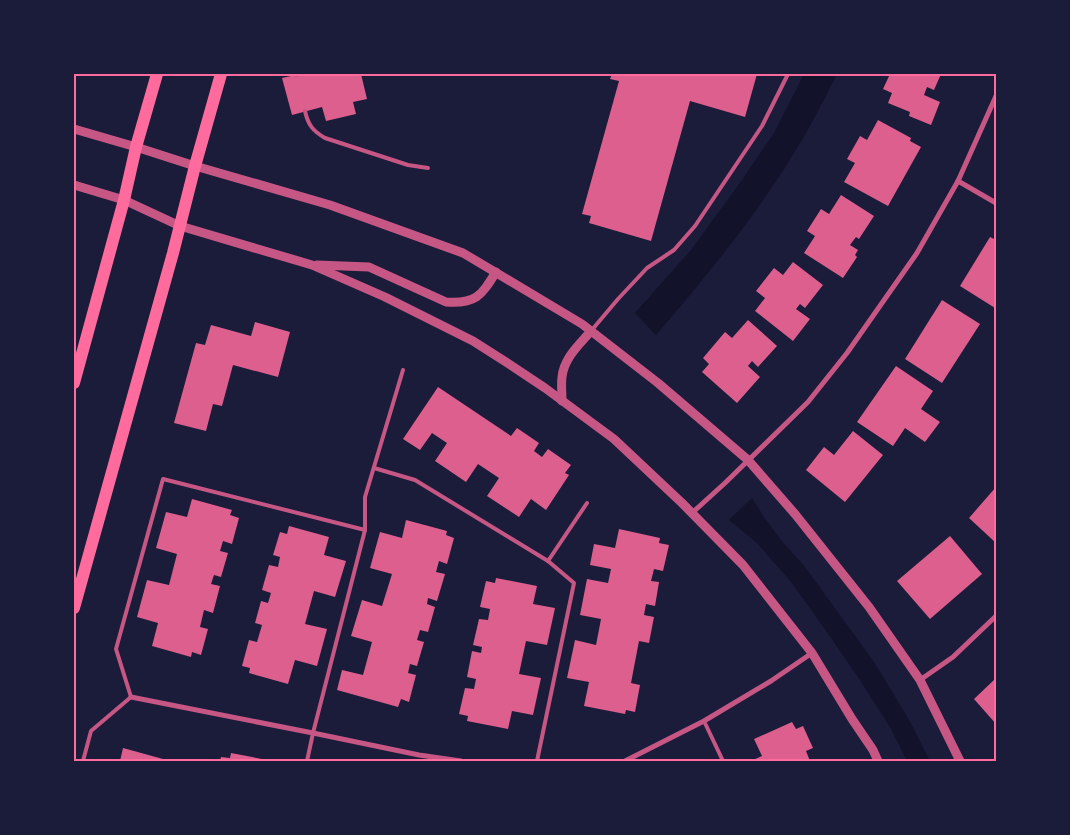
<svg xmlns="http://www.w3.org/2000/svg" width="1070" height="835" font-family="Ubuntu,sans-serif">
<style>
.water{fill:#12122b}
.building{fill:#dd5f8e}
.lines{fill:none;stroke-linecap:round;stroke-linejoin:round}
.service{stroke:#c65784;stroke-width:4}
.minor{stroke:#c65784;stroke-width:5}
.tertiary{stroke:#c65784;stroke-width:9}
.primary{stroke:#ff6b9d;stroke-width:12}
.neatline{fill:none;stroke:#ff6b9d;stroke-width:2}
</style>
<rect width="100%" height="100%" fill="#1b1b3a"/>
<!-- water -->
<g class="water">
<path d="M804 74H837C831 87 824 99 818 111 775 193 716 265 656 335L635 313 691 250 742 180 774 133Z"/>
<path d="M752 498 762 514 780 539 805 567 874 662 908 718 930 761H907L891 729 860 680 829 635 792 583 757 543 729 520Z"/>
</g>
<!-- building -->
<g class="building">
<path d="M300 74H361L367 99 353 102 356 114 326 121 322 107 292 115 282 78Z"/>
<path d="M612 74H757L745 117 690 101 651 241 589 223 591 216 582 214 619 81 610 79Z"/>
<path d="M890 74H941L934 90 927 87 924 95 940 102 931 125 909 116 910 112 888 103 892 93 883 89Z"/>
<path d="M878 120 911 138 910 141 921 147 888 206 844 182 855 163 847 159 860 136 867 140Z"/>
<path d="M841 195 874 216 859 239 856 237 850 245 858 250 855 255 857 257 843 278 804 253 815 236 807 231 821 209 829 214Z"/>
<path d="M990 237 996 240V306L995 308 960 286Z"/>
<path d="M793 262 823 285 805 308 800 304 796 309 810 319 793 341 755 311 765 298 756 291 774 268 783 275Z"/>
<path d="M942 300 980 324 942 383 905 359Z"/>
<path d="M748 320 777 346 758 367 752 361 748 366 760 377 737 403 702 372 709 364 703 358 725 332 732 338Z"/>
<path d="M255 322 290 332 278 377 233 365 222 406 213 404 206 431 174 423 196 343 205 345 211 325 251 336Z"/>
<path d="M896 366 933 391 921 409 940 422 925 442 905 428 893 446 857 422Z"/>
<path d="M438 387 511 436 517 428 539 443 534 451 542 457 548 449 571 465 565 473 569 475 546 510 531 499 519 517 487 496 499 478 478 464 466 482 435 461 447 443 432 433 420 450 403 439Z"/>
<path d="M853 431 883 455 845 502 806 470 824 447 834 455Z"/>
<path d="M996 487V543L969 518Z"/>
<path d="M192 499 232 510 230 515 239 518 232 544 223 541 220 551 228 553 221 577 214 575 211 584 220 586 213 613 204 610 200 627 208 629 201 655 192 652 191 657 152 646 158 623 137 617 147 580 169 585 177 554 156 548 166 512 187 517Z"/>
<path d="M406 520 447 531 446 535 454 538 447 564 439 561 436 572 445 574 437 601 428 598 427 604 435 607 428 632 420 630 417 640 424 642 417 666 410 664 408 673 416 675 409 702 401 699 398 707 337 690 342 670 363 675 372 642 351 636 362 600 382 606 392 574 370 568 380 532 402 538Z"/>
<path d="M289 526 329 537 324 555 346 561 335 597 314 591 305 624 327 629 317 666 295 660 288 684 249 673 250 668 242 666 249 640 257 642 262 625 255 623 261 601 268 603 271 593 262 590 269 565 278 567 280 557 273 555 280 532 287 534Z"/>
<path d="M619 529 660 538 659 543 669 545 663 571 654 569 651 581 659 582 655 606 646 604 644 615 654 617 649 643 639 641 631 683 640 685 635 712 626 710 625 714 584 706 589 682 567 678 575 640 596 645 601 619 580 615 587 579 608 583 611 569 590 565 594 544 615 548Z"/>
<path d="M950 536 982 574 930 619 897 581Z"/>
<path d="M496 578 537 586 533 604 555 608 547 645 526 641 519 674 541 678 533 715 512 711 508 729 467 721 468 716 459 714 465 688 474 689 476 679 467 677 472 651 481 653 482 647 473 645 479 619 488 620 490 609 480 607 486 581 495 583Z"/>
<path d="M995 679 996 681V724L974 699Z"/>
<path d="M792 722 796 729 803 726 813 748 806 751 810 761H751L762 756 754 739Z"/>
<path d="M123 748 163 759 162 761H120Z"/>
<path d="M231 753 267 760V761H220L221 757 230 758Z"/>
</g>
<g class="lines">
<!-- service -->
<g class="service">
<path d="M295 74 296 75"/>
<path d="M305 111C308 125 313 131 325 138L408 165 428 168"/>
<path d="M591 331 618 299 647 268 674 250 695 226 762 126 788 74"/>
<path d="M374 468 415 480 548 561 574 583 537 761"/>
<path d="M548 561 587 503"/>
<path d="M704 721 723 761"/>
<path d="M83 761 91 731 131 697 116 649 163 479 365 530"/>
<path d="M307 761 313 733 365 530V497L403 370"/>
</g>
<!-- minor -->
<g class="minor">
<path d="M958 181 996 203"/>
<path d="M692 513 725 483 808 402 847 353 917 253 958 181 996 96"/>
<path d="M920 680 953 657 996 616"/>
<path d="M131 697 313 733 419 755 461 761"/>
<path d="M625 761 704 721 771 681 812 653"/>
</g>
<!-- tertiary -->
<g class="tertiary">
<path d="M74 129 136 147 195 166 330 205 463 253 582 324 658 383 748 460 795 514 869 607 920 680 960 761"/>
<path d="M74 185 124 200 180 226 312 265 385 297 473 341 509 364 545 388 614 439 682 503 743 565 812 653 852 719 873 750 878 761"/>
<path d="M317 265 369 267 446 302C476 304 481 296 496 272"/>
<path d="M562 401C562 393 561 385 562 377 564 358 579 345 591 331"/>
</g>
<!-- primary -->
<g class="primary">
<path d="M74 383 124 200 136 147 157 74"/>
<path d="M74 608 173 253 195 166 221 74"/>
</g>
</g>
<!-- border -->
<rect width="1070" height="835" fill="none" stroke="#1b1b3a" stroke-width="150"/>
<rect x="75" y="75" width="920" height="685" class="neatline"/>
</svg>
